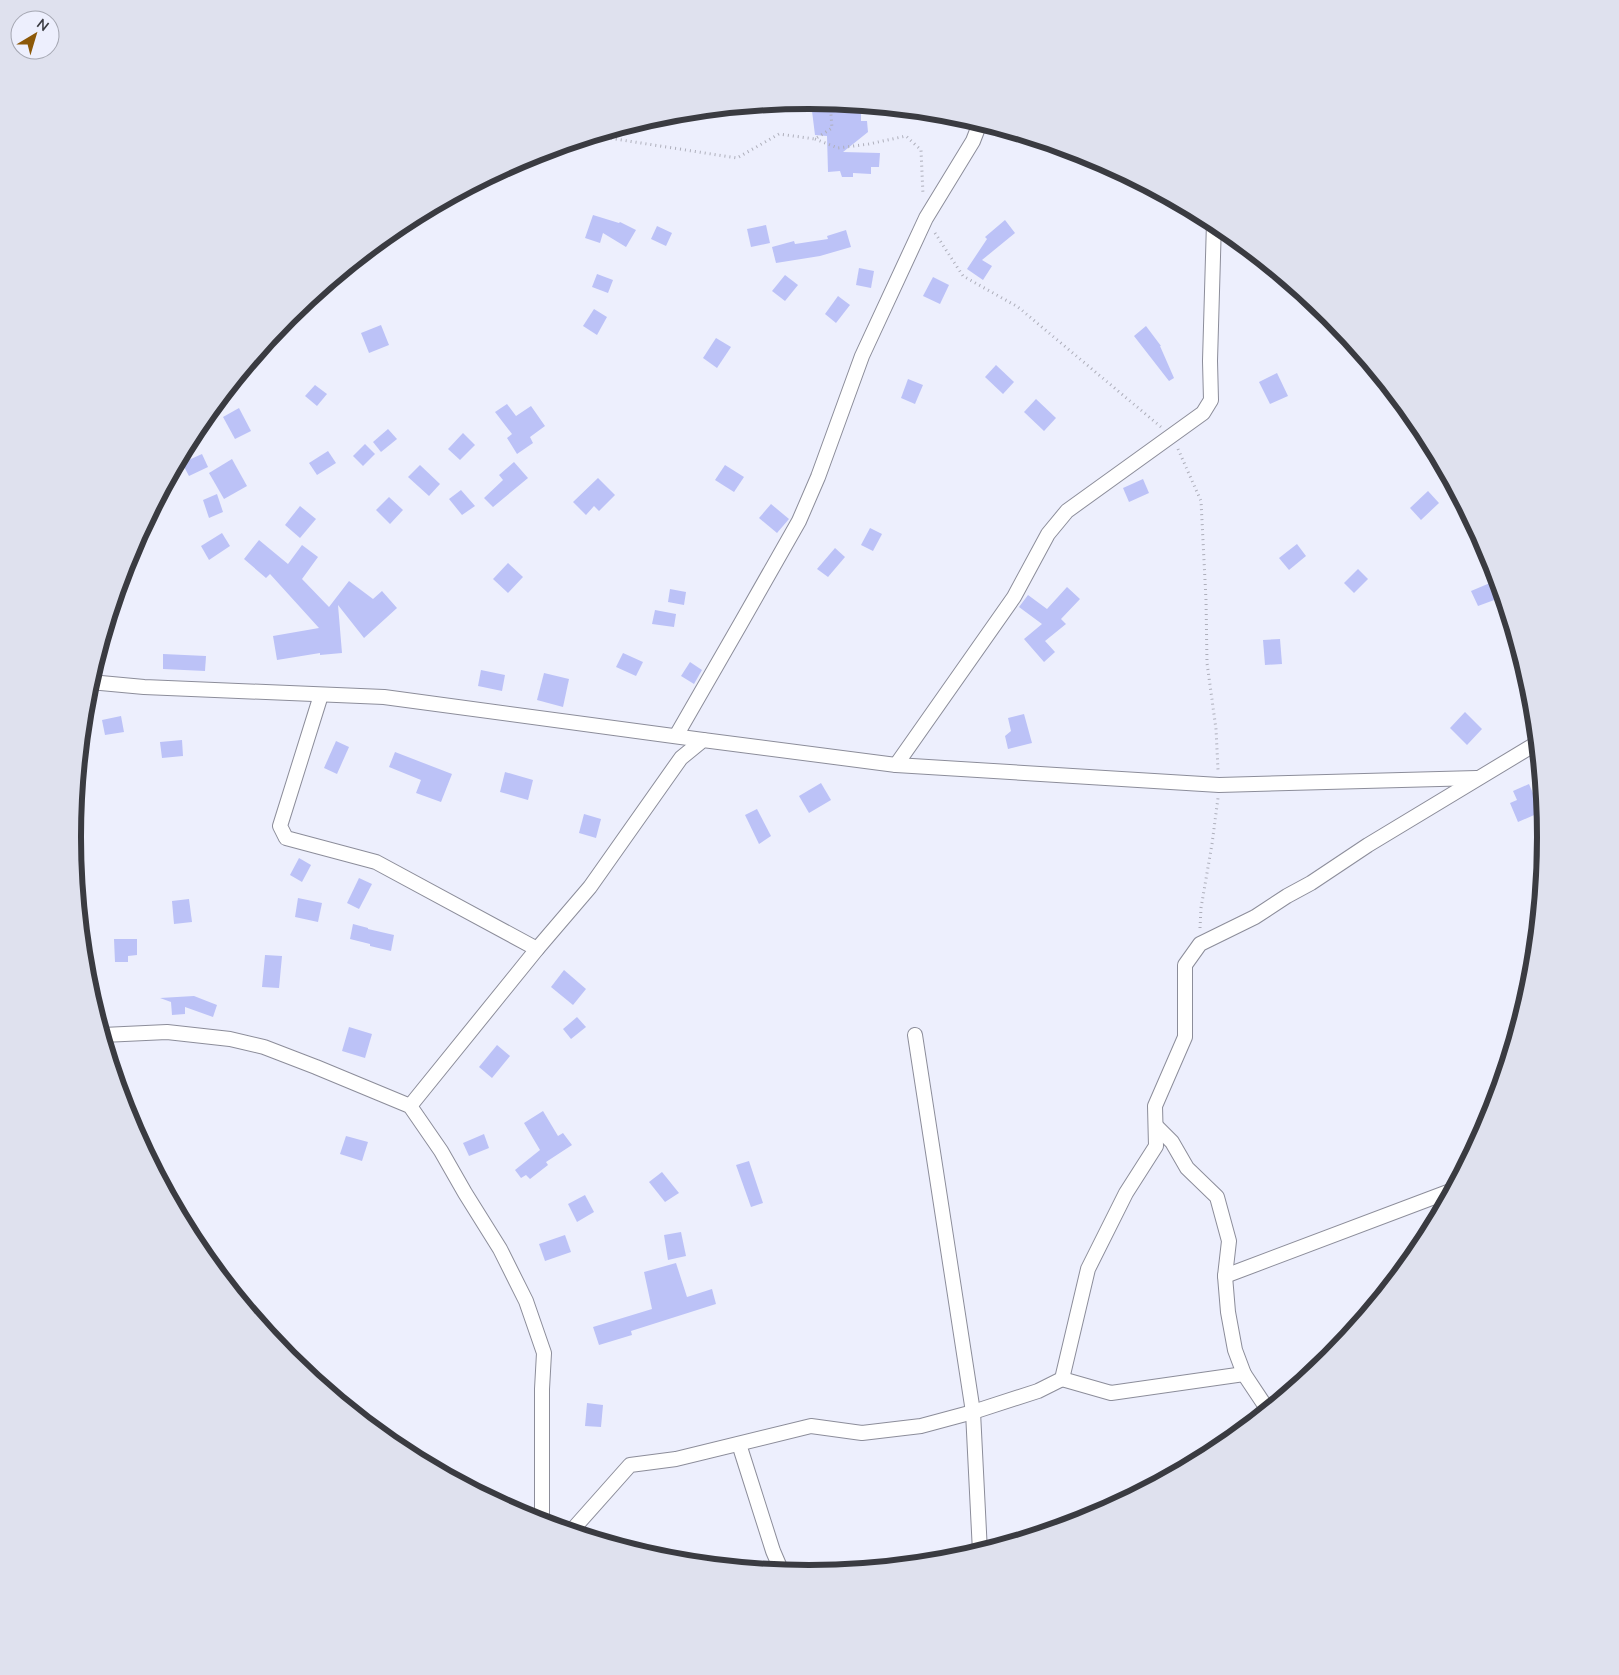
<svg xmlns="http://www.w3.org/2000/svg" width="1619" height="1675" font-family="Mulish,sans-serif">
<style>
.building{fill:#bcc2f7}
.lines{fill:none;stroke-linecap:round;stroke-linejoin:round}
.minor-casing{stroke:#8c8d9a;stroke-width:16}
.path{stroke:#aeafbb;stroke-width:3;stroke-dasharray:1 4;stroke-linecap:butt}
.minor{stroke:#fff;stroke-width:14}
.rim{fill:none;stroke:#3a3b41;stroke-width:6}
</style>
<rect width="100%" height="100%" fill="#edeffd"/>
<!-- building -->
<g class="building">
<path d="M843 104 861 106V121H867L868 132 843 152 880 153 879 167H871V174L853 173V177H842L840 171 828 172 827 136 815 135 812 111 843 109Z"/>
<path d="M593 215 619 223 620 222 636 230 626 247 603 233 600 243 585 238Z"/>
<path d="M1005 220 1015 233 982 260 992 266 983 280 967 269 987 239 985 237Z"/>
<path d="M766 225 770 243 751 247 747 229Z"/>
<path d="M657 226 672 233 666 246 651 239Z"/>
<path d="M846 230 851 247 820 256 776 263 772 247 794 241 795 244 828 239 827 236Z"/>
<path d="M859 268 874 271 871 288 856 285Z"/>
<path d="M597 274 613 280 608 293 592 287Z"/>
<path d="M785 275 798 285 785 301 772 291Z"/>
<path d="M933 277 949 285 940 304 923 296Z"/>
<path d="M838 296 850 305 836 323 825 314Z"/>
<path d="M594 309 607 317 597 335 583 326Z"/>
<path d="M381 325 389 345 369 353 361 333Z"/>
<path d="M1146 326 1161 346H1160L1174 378 1169 381 1134 336Z"/>
<path d="M716 338 731 347 717 368 703 358Z"/>
<path d="M996 365 1014 382 1003 394 985 377Z"/>
<path d="M1277 373 1288 396 1270 404 1259 382Z"/>
<path d="M908 379 923 385 915 404 901 398Z"/>
<path d="M315 385 327 394 317 406 305 396Z"/>
<path d="M1036 399 1056 418 1044 431 1024 412Z"/>
<path d="M507 404 516 416 531 406 545 426 530 437 533 443 517 454 507 438 512 434 495 412Z"/>
<path d="M239 408 251 431 235 439 223 417Z"/>
<path d="M388 429 397 439 381 452 373 442Z"/>
<path d="M463 433 475 445 460 460 448 449Z"/>
<path d="M365 444 375 454 363 466 353 456Z"/>
<path d="M328 451 336 463 317 475 309 463Z"/>
<path d="M202 454 208 467 189 476 182 463Z"/>
<path d="M232 459 247 486 224 499 209 473Z"/>
<path d="M514 462 528 478 493 507 484 498 503 480 499 475Z"/>
<path d="M420 465 440 484 429 496 408 477Z"/>
<path d="M725 465 744 477 734 492 715 480Z"/>
<path d="M598 478 615 495 599 511 594 506 586 515 573 502Z"/>
<path d="M1143 479 1149 493 1129 502 1123 488Z"/>
<path d="M461 490 475 506 462 515 449 499Z"/>
<path d="M1428 491 1439 503 1421 520 1410 508Z"/>
<path d="M217 494 223 512 209 518 203 500Z"/>
<path d="M389 497 403 510 390 524 376 510Z"/>
<path d="M771 504 789 519 777 533 759 518Z"/>
<path d="M300 506 316 519 300 538 285 525Z"/>
<path d="M870 528 882 534 873 551 861 545Z"/>
<path d="M222 533 230 546 209 560 201 546Z"/>
<path d="M259 540 288 564 302 545 318 557 302 579 329 607 349 581 373 599 382 591 397 608 364 638 338 605 342 653 320 655V653L277 660 273 636 319 628 270 574 266 578 244 559Z"/>
<path d="M1297 544 1306 556 1289 570 1279 558Z"/>
<path d="M835 548 845 557 828 577 817 569Z"/>
<path d="M508 563 523 577 508 593 493 579Z"/>
<path d="M1358 569 1368 579 1354 593 1344 583Z"/>
<path d="M1490 583 1497 599 1478 606 1471 591Z"/>
<path d="M1067 587 1080 599 1061 619 1066 624 1045 641 1055 652 1044 662 1024 639 1042 624 1019 607 1028 595 1047 609Z"/>
<path d="M670 589 686 592 684 605 668 602Z"/>
<path d="M655 610 676 614 674 627 652 624Z"/>
<path d="M1280 639 1282 664 1265 665 1263 640Z"/>
<path d="M623 653 643 662 636 676 616 667Z"/>
<path d="M163 654 206 656 205 671 163 669Z"/>
<path d="M690 662 702 670 694 684 681 676Z"/>
<path d="M481 670 505 675 502 691 478 686Z"/>
<path d="M544 673 569 679 563 707 537 700Z"/>
<path d="M1465 712 1482 729 1467 745 1450 728Z"/>
<path d="M1024 714 1032 743 1008 749 1005 736 1011 731 1008 718Z"/>
<path d="M121 716 124 732 105 735 102 720Z"/>
<path d="M182 740 183 756 162 758 160 742Z"/>
<path d="M336 741 349 747 337 774 324 768Z"/>
<path d="M395 752 452 774 441 802 416 793 421 780 389 767Z"/>
<path d="M505 772 533 780 528 800 500 792Z"/>
<path d="M821 783 831 800 809 813 799 796Z"/>
<path d="M1529 784 1541 812 1518 822 1510 803 1517 800 1513 791Z"/>
<path d="M757 809 771 836 759 844 745 815Z"/>
<path d="M584 814 601 819 596 838 579 833Z"/>
<path d="M299 858 311 865 302 882 290 875Z"/>
<path d="M359 878 372 884 359 909 347 903Z"/>
<path d="M298 898 322 903 318 922 295 917Z"/>
<path d="M189 899 192 922 174 924 172 901Z"/>
<path d="M353 924 368 928V929L394 935 391 951 370 946V944L350 939Z"/>
<path d="M114 939H137V955L128 956V962H115Z"/>
<path d="M265 955 282 956 279 988 262 987Z"/>
<path d="M564 970 586 989 573 1005 551 987Z"/>
<path d="M194 996 217 1005 213 1017 185 1007V1014L172 1015 171 1002 160 998Z"/>
<path d="M577 1017 586 1027 571 1039 563 1029Z"/>
<path d="M349 1027 372 1034 365 1058 342 1051Z"/>
<path d="M497 1045 510 1056 492 1078 479 1067Z"/>
<path d="M543 1111 558 1136 563 1133 572 1145 546 1162 548 1165 530 1179 526 1175 521 1178 515 1170 540 1150 524 1123Z"/>
<path d="M484 1134 489 1148 469 1156 463 1143Z"/>
<path d="M346 1136 368 1142 362 1161 340 1154Z"/>
<path d="M749 1161 763 1203 751 1207 736 1165Z"/>
<path d="M662 1172 679 1193 665 1202 649 1182Z"/>
<path d="M585 1195 594 1212 577 1222 568 1204Z"/>
<path d="M681 1232 686 1256 668 1260 664 1235Z"/>
<path d="M565 1235 571 1252 545 1261 539 1244Z"/>
<path d="M676 1263 687 1297 712 1289 716 1304 631 1331 632 1335 599 1345 593 1327 652 1309 644 1272Z"/>
<path d="M587 1403 603 1405 601 1427 585 1426Z"/>
</g>
<g class="lines">
<!-- minor casing -->
<g class="minor-casing">
<g id="minor">
<path d="M90 682 144 687 384 697 703 740"/>
<path d="M321 695 280 826 286 838 376 862 537 949"/>
<path d="M676 736 741 623 799 521 818 477 862 356 926 218 973 141 980 123"/>
<path d="M896 765 1014 597 1048 534 1067 511 1203 413 1211 400 1210 361 1214 222"/>
<path d="M103 1035 167 1032 230 1039 264 1047 316 1067 410 1106 441 1151 465 1193 500 1249 526 1301 544 1353 542 1389V1523"/>
<path d="M915 1035 973 1412 980 1552"/>
<path d="M410 1106 537 949 590 887 681 758 703 740 896 765 1219 785 1477 778"/>
<path d="M1156 1126 1172 1142 1187 1168 1217 1197 1229 1241 1225 1276 1228 1312 1235 1350 1244 1374"/>
<path d="M1225 1276 1453 1190"/>
<path d="M1062 1379 1111 1393 1244 1374 1268 1410"/>
<path d="M739 1444 773 1551 782 1572"/>
<path d="M568 1531 574 1528 630 1465 676 1459 811 1426 862 1433 921 1426 973 1412 1038 1391 1062 1379 1088 1269 1126 1193 1156 1146 1155 1106 1185 1037V965L1200 944 1255 917 1287 896 1311 883 1368 845 1537 743"/>
</g>
</g>
<!-- path -->
<g class="path">
<path d="M596 136 737 158 779 134 815 139 832 128 830 102"/>
<path d="M815 139 838 148 869 144 906 136 921 150 923 195"/>
<path d="M935 233 963 276 1018 307 1161 427"/>
<path d="M1178 449 1201 501 1206 600 1207 663 1216 729 1218 770"/>
<path d="M1200 928 1201 908 1212 844 1218 798"/>
</g>
<!-- minor -->
<use href="#minor" class="minor"/>
</g>
<!-- crop -->
<path d="M0 0H1619V1675H0ZM81 837a728 728 0 1 1 1456 0a728 728 0 1 1-1456 0Z" fill="#dfe1ee" fill-rule="evenodd"/>
<path class="rim" d="M81 837a728 728 0 1 1 1456 0a728 728 0 1 1-1456 0Z"/>
<!-- north arrow -->
<g transform="translate(35 35) rotate(38)"><circle r="24" fill="#edeffd" stroke="#a5a7b2"/>
<path d="M0-4L9 19L0 12L-9 19Z" fill="#8c5807"/>
<text y="-8" font-size="14" font-weight="bold" text-anchor="middle" fill="#3a3b41">N</text>
</g>
</svg>
